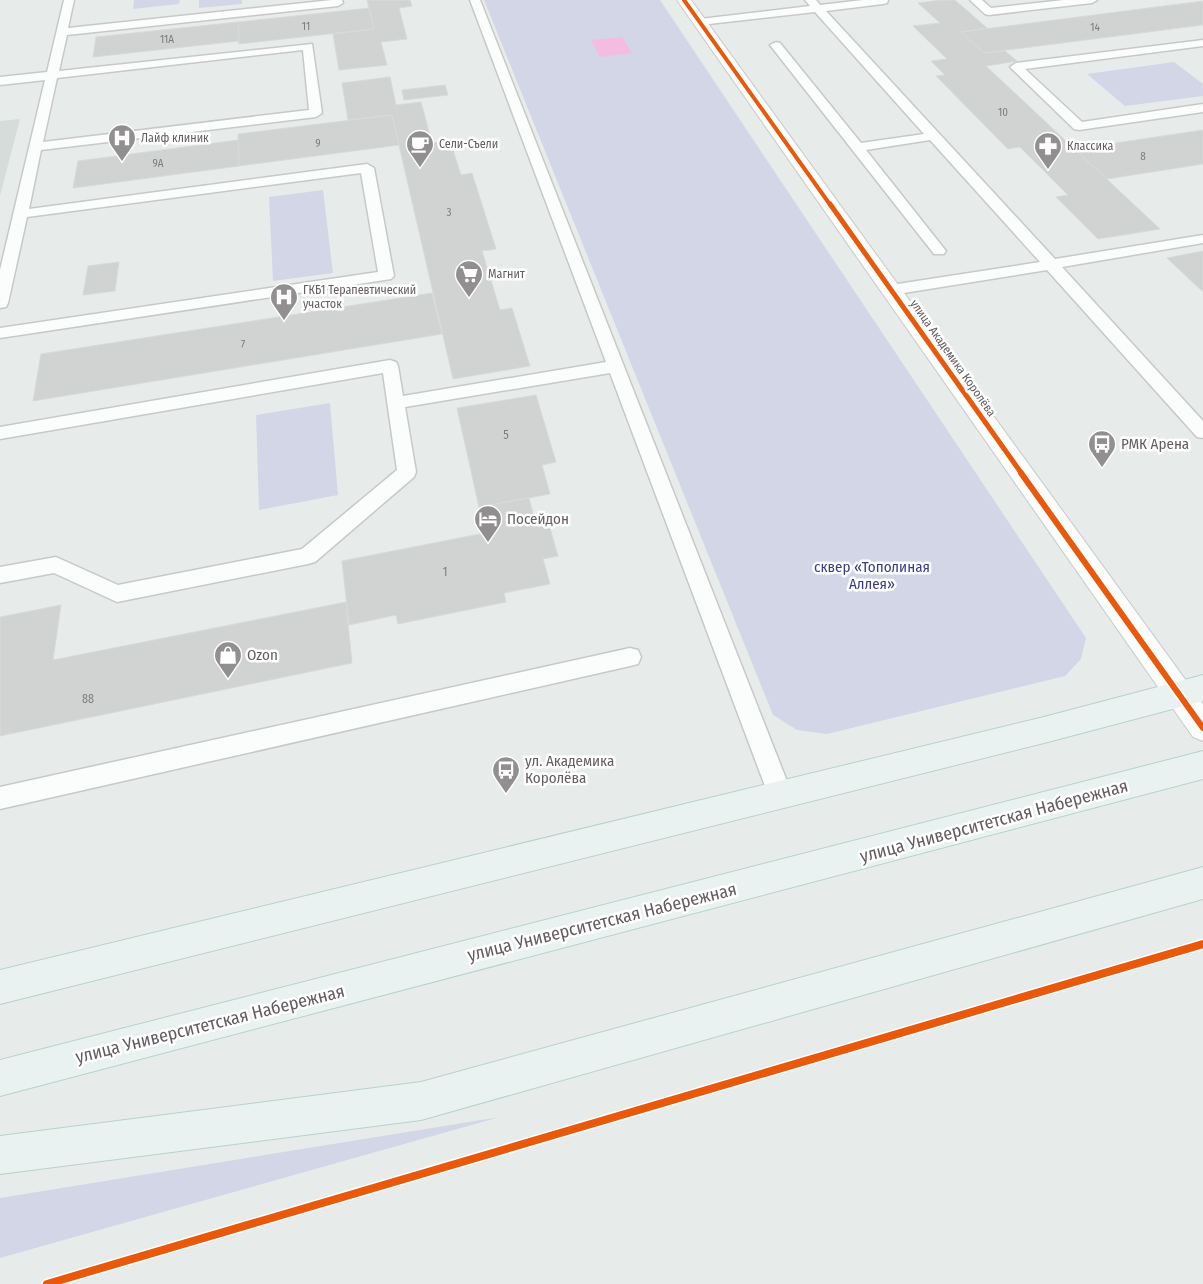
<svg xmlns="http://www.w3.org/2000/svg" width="1203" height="1284" font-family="'Fira Sans Condensed',sans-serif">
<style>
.education{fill:#d5dcda}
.green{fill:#d3d6e7}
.water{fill:#f4bddf}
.building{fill:#d0d3d2;stroke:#d6dbd9}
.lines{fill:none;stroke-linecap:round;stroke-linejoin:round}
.lane-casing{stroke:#c8c8c8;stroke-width:3}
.secondary-casing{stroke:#c9c9c9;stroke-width:2}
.primary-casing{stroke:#b7d2c9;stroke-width:2}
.lane{fill:#fbfcfc;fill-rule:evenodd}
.secondary{fill:#fbfcfc;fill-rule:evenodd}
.primary{fill:#e9f2f0;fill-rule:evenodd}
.cycleway-far3-casing{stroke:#fff;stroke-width:5.5}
.cycleway-far2-casing{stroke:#fff;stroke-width:8}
.cycleway-far1-casing{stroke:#fff;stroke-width:9}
.cycleway-casing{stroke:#fff;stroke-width:11}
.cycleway-far3{stroke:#e8590c;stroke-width:4}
.cycleway-far2{stroke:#e8590c;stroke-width:5}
.cycleway-far1{stroke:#e8590c;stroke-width:6}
.cycleway{stroke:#e8590c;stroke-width:8}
.labels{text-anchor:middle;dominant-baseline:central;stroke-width:5;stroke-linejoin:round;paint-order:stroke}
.far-number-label{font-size:11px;fill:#807c7e}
.far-poi-label{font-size:12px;fill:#645d60;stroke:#fff;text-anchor:start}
.far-street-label{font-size:12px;fill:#645d60;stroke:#fff}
.number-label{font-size:12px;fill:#807c7e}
.poi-label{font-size:15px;fill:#645d60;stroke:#fff;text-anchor:start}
.park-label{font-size:15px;fill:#3b3b85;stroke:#fff}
.near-street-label{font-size:18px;fill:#645d60;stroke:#fff}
</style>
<rect width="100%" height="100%" fill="#e7eceb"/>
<!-- education -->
<path class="education" d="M20 119 0 196V121Z"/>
<!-- green -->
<g class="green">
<path d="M134 0H180L179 4 133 9Z"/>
<path d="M199 0H242V4L199 8Z"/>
<path d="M484 0H660L1086 638 1081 659 1065 676 827 734 797 730 773 715Z"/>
<path d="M1174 62 1203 84V96L1125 106 1087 74Z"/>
<path d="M323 190 333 273 273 281 269 197Z"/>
<path d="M330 403 338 495 259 510 256 415Z"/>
<path d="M500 1117 0 1258V1198Z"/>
</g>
<!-- water -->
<path class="water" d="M622 37 632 53 600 57 591 40Z"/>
<!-- building -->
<g class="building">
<path d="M367 0H410L412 6 399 8 407 39 381 42 387 65 339 70 333 34 374 29Z"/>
<path d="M941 0H955L987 28 961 32 984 53 1005 51 1017 61 986 66 1160 229 1098 239 1056 197 1068 195 1020 147 1008 149 936 76 945 75 931 61 947 59 913 26 940 23 918 3Z"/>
<path d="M1203 1V25L984 53 961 32Z"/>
<path d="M369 8 374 29 239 44 238 22Z"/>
<path d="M238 22 239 41 93 57 96 37Z"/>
<path d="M390 77 396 105 421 102 432 143 450 141 461 175 472 173 496 249 482 251 500 310 512 308 530 366 453 379 392 115 348 120 342 83Z"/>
<path d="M445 85 448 95 404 100 402 90Z"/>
<path d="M392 115 399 145 239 166 238 134Z"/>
<path d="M1203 130V164L1107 179 1075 149Z"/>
<path d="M238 140 239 166 73 188 78 161Z"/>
<path d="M1203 251V292L1167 258Z"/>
<path d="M119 262 115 291 83 295 88 266Z"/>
<path d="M432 293 442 334 33 401 41 354Z"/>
<path d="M536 395 556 462 542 465 550 494 479 507 457 408Z"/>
<path d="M529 498 535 521 547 518 558 556 543 559 550 584 504 593 506 602 398 624 396 615 349 625 342 561 485 533 479 507Z"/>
<path d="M346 602 352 663 0 736V617L61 605 53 660Z"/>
</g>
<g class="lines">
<!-- lane casing -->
<g class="lane-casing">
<g id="lane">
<path d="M64 0H74L68 28 332 0H342L343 3 338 6 67 35 59 71 312 44 322 113 316 117 41 150 29 209 367 164 374 168 394 276 391 279 0 338V328L378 272 361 173 27 217 8 303 6 307 0 308V270L45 80 0 85V77L47 72ZM303 50 309 110 43 142 57 78Z"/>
<path d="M470 0H480L792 794 788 802 780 805 772 802 768 794 610 373 405 407 416 472 414 477 315 562 308 564 117 602 54 573 0 583V567L56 557 118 585 302 549 397 470 383 373 0 439V427L390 360 396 362 398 366 403 396 606 362Z"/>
<path d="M805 0H816L820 5 863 0H888L887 3 883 4 826 11 1055 259 1203 235V243L1062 267 1203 421V438L1197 437 1047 270 891 295 886 293 883 290 886 287 891 285 1040 262 930 140 866 150 946 251 944 254H934L770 45 776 42 780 43 861 143 924 134 815 12 700 25 694 22 700 19 810 6Z"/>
<path d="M970 0H982L991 8 1064 0H1097L1092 3 989 15 985 14Z"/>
<path d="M1203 40V46L1025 69 1082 122 1203 104V112L1079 130 1074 129 1010 67 1016 63Z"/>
<path d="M630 648 638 650 641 657 638 664 630 666 0 809V787Z"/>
</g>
</g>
<!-- secondary casing -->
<g class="secondary-casing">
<path id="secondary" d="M677 0H691L1203 704V741L1193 737Z"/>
</g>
<!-- primary casing -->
<g class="primary-casing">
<g id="primary">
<path d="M1203 675V701L1044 743 0 1004V970L1044 717Z"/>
<path d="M1203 751V779L0 1096V1060Z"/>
<path d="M1203 867V899L421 1120 0 1174V1136L421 1082Z"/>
</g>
</g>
<!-- lane -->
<use href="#lane" class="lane"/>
<!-- secondary -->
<use href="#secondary" class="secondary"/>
<!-- primary -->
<use href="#primary" class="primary"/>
<!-- cycleway-far3 casing -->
<g class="cycleway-far3-casing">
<path id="cycleway-far3" d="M684 0 831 206"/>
</g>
<!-- cycleway-far2 casing -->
<g class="cycleway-far2-casing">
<path id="cycleway-far2" d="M830 204 1022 474"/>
</g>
<!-- cycleway-far1 casing -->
<g class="cycleway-far1-casing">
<path id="cycleway-far1" d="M1021 473 1203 728"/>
</g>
<!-- cycleway casing -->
<g class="cycleway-casing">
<path id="cycleway" d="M47 1284 1203 944"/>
</g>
<!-- cycleway-far3 -->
<use href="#cycleway-far3" class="cycleway-far3"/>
<!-- cycleway-far2 -->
<use href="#cycleway-far2" class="cycleway-far2"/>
<!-- cycleway-far1 -->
<use href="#cycleway-far1" class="cycleway-far1"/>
<!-- cycleway -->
<use href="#cycleway" class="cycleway"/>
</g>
<!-- icons -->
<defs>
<g id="hospital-pin" transform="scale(1.4375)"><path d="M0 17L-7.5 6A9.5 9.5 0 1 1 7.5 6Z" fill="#928f91" stroke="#fff"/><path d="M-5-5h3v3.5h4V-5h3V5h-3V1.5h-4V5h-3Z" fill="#fff"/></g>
<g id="cafe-pin" transform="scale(1.4375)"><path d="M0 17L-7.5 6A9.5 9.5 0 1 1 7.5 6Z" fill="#928f91" stroke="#fff"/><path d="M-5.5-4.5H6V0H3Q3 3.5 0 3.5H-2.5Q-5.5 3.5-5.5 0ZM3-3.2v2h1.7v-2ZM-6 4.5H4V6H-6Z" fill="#fff"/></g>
<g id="pharmacy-pin" transform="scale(1.4375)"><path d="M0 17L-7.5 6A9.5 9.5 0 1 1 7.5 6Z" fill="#928f91" stroke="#fff"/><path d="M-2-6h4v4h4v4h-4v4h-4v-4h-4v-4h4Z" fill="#fff"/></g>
<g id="supermarket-pin" transform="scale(1.4375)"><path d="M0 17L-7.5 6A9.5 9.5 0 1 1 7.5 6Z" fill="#928f91" stroke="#fff"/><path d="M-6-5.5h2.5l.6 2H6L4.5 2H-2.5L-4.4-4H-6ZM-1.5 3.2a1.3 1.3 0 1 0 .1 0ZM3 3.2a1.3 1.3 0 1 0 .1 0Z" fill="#fff"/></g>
<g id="bus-pin" transform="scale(1.4375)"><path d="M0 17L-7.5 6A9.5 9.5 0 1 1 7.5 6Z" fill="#928f91" stroke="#fff"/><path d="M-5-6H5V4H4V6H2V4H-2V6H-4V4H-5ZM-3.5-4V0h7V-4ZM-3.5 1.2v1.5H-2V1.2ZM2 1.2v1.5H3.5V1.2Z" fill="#fff"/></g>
<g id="hotel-pin" transform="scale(1.4375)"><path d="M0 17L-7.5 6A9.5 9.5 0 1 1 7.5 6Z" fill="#928f91" stroke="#fff"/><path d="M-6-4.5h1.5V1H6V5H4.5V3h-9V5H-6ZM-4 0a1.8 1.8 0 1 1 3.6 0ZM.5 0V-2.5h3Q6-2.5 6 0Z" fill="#fff"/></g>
<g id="shop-pin" transform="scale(1.4375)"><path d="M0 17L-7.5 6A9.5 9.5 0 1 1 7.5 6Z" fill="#928f91" stroke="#fff"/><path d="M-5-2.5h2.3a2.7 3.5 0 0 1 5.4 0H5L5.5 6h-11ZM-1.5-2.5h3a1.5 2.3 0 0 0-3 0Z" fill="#fff"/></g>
</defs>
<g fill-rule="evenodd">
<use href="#hospital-pin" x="122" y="138"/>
<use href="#cafe-pin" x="420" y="144"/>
<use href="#pharmacy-pin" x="1048" y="146"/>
<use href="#supermarket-pin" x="469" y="274"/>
<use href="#hospital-pin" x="284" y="297"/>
<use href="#bus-pin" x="1102" y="444"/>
<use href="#hotel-pin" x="488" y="519"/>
<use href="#shop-pin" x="228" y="655"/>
<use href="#bus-pin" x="506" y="770"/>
</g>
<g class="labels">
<!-- far-number labels -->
<g class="far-number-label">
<text x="306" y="26">11</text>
<text x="1095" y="27">14</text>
<text x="167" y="39">11А</text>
<text x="1003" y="112">10</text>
<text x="318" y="143">9</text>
<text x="1143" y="156">8</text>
<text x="158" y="163">9А</text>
<text x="449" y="212">3</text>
<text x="243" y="344">7</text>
</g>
<!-- far-poi labels -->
<g class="far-poi-label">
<text x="141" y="138">Лайф клиник</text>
<text x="439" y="144">Сели-Съели</text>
<text x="1067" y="146">Классика</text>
<text x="488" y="274">Магнит</text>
<text x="303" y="290">ГКБ1 Терапевтический<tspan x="303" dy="14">участок</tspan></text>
</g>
<!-- far-street labels -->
<g class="far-street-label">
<text transform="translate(953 358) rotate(55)">улица Академика Королёва</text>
</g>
<!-- number labels -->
<g class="number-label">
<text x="506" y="435">5</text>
<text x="445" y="572">1</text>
<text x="88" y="699">88</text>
</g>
<!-- poi labels -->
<g class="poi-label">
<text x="1121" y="444">РМК Арена</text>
<text x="507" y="519">Посейдон</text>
<text x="247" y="655">Ozon</text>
<text x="525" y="761">ул. Академика<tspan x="525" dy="17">Королёва</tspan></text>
</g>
<!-- park labels -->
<g class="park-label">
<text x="872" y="567">сквер «Тополиная<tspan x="872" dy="17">Аллея»</tspan></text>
</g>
<!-- near-street labels -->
<g class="near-street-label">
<text transform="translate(994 821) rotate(-15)">улица Университетская Набережная</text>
<text transform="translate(602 922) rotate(-14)">улица Университетская Набережная</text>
<text transform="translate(210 1024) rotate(-14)">улица Университетская Набережная</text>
</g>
</g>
</svg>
